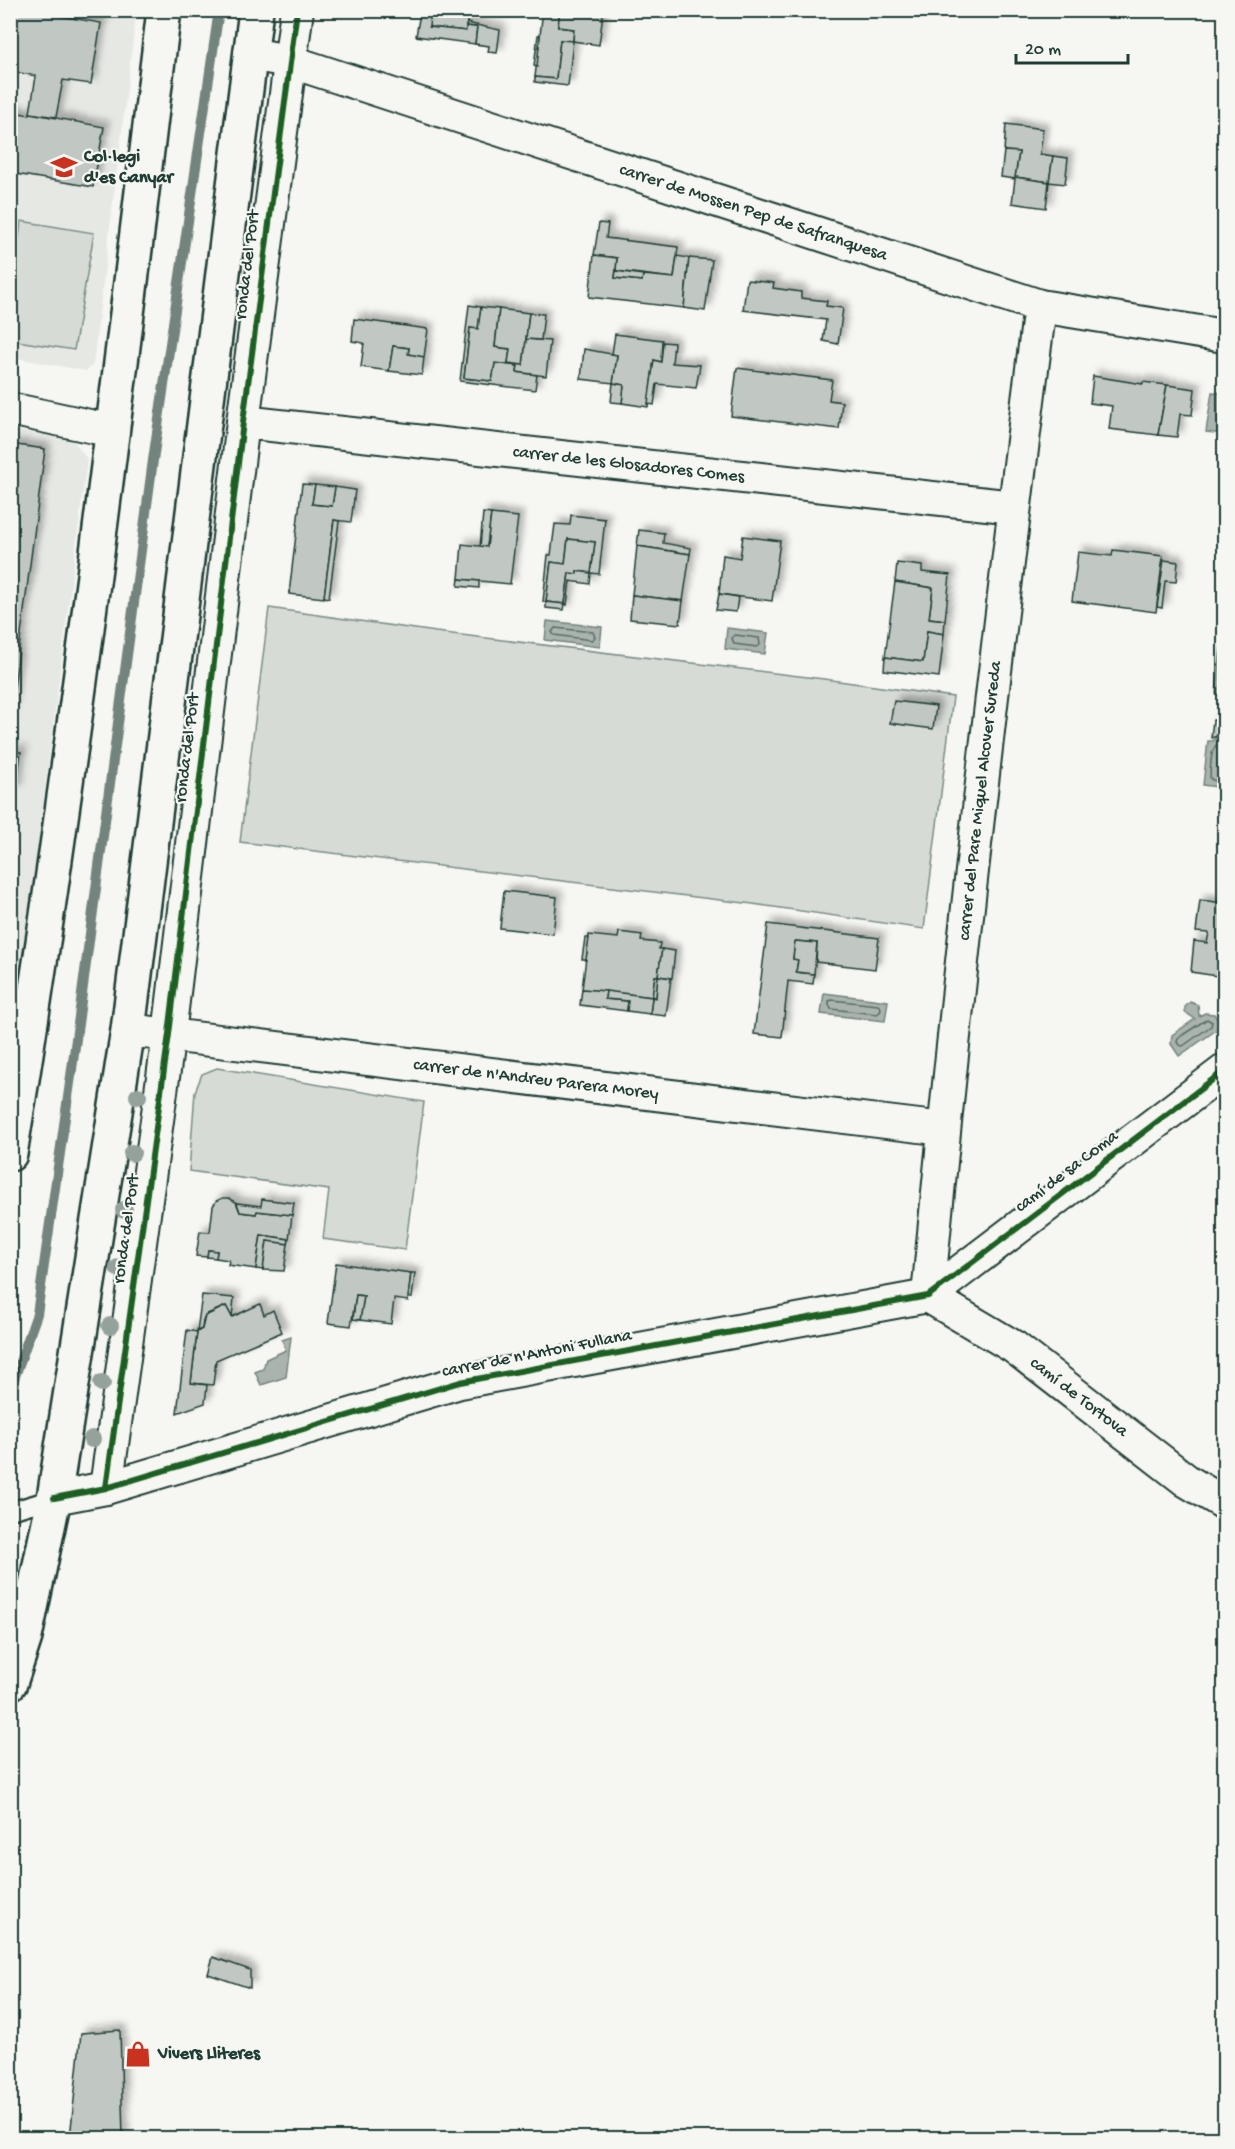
<svg xmlns="http://www.w3.org/2000/svg" width="1235" height="2149" font-family="'Gochi Hand',sans-serif">
<style>
.built{fill:#e6e8e4}
.green{fill:#d6dbd6;stroke:#7a8c85;stroke-width:1.5}
.water{fill:#aab3ae;stroke:#72847d;stroke-width:1.5}
.lines{fill:none;stroke-linecap:round;stroke-linejoin:round}
.shore{stroke:#576c65;stroke-width:1.5}
.stream{stroke:#72847d;stroke-width:10}
.building{fill:#c1c8c3;stroke:#1f3d34;stroke-width:1.5;filter:url(#shadow)}
.service-casing{stroke:#1f3d34;stroke-width:21}
.minor-casing{stroke:#1f3d34;stroke-width:36}
.secondary-casing{stroke:#1f3d34;stroke-width:38}
.service{stroke:#f6f6f2;stroke-width:16}
.minor{stroke:#f6f6f2;stroke-width:32}
.secondary{stroke:#f6f6f2;stroke-width:33}
.cycleway-casing{stroke:#f6f6f2;stroke-width:10}
.cycleway{stroke:#1b5e20;stroke-width:6}
.tree{fill:#94a29b}
.labels{text-anchor:middle;dominant-baseline:central;stroke-width:4.5;stroke-linejoin:round;paint-order:stroke}
.poi-label{font-size:18px;font-weight:bold;fill:#1f3d34;stroke:#f6f6f2;text-anchor:start}
.street-label{font-size:18px;fill:#1f3d34;stroke:#f6f6f2}
</style>
<defs>
<filter id="shadow"><feDropShadow dx="5.5" dy="-5.5" stdDeviation="3" flood-color="#0004"/></filter>
</defs>
<rect width="100%" height="100%" fill="#f6f6f2"/>
<filter id="ink" filterUnits="userSpaceOnUse"><feTurbulence type="fractalNoise" baseFrequency=".0167" numOctaves="2"/><feDisplacementMap in="SourceGraphic" scale="12" xChannelSelector="R" yChannelSelector="G"/><feConvolveMatrix kernelMatrix="1 2 1 2 8 2 1 2 1" color-interpolation-filters="sRGB"/></filter>
<g filter="url(#ink)">
<!-- built -->
<g class="built">
<path d="M130 10 136 15 93 364 86 371 11 357 10 11Z"/>
<path d="M10 429 73 440 87 459 20 985 10 983Z"/>
</g>
<!-- green -->
<g class="green">
<path d="M21 221 94 233 74 350 11 340V237L19 238Z"/>
<path d="M269 608 436 632 824 679 953 697 924 929 753 904 240 842Z"/>
<path d="M217 1068 424 1102 405 1250 323 1239 329 1190 189 1171 195 1092 202 1074Z"/>
</g>
<!-- water -->
<g class="water">
<path d="M1212 392 1224 393V434L1206 432Z"/>
<path d="M547 621 602 627 600 647 545 640Z"/>
<path d="M727 628 768 633 765 654 725 649Z"/>
<path d="M1221 647 1224 648V695L1216 694Z"/>
<path d="M1220 734H1224V788L1203 785 1208 741H1213L1216 736Z"/>
<path d="M824 993 888 1001 885 1021 821 1014Z"/>
<path d="M1190 1002 1198 1005 1199 1016 1205 1013 1214 1014 1222 1026 1179 1056 1171 1044 1172 1035 1195 1019 1185 1012V1007Z"/>
<path d="M291 1337 286 1377 261 1385 255 1372 263 1369 266 1359 286 1350 282 1340Z"/>
</g>
<g class="lines">
<!-- shore -->
<g class="shore">
<path d="M555 628 593 632 595 637 592 640 554 635 552 632Z"/>
<path d="M735 635 759 638 760 645 757 647 734 644 732 638Z"/>
<path d="M1224 740C1209 745 1211 763 1210 777L1212 780 1224 782"/>
<path d="M832 1000 878 1005 881 1008 880 1012 877 1014 831 1009 829 1005V1001Z"/>
<path d="M1207 1019 1212 1022 1211 1026 1183 1046 1179 1045 1177 1042 1178 1038Z"/>
</g>
<!-- stream -->
<path class="stream" d="M10 1390 37 1314 72 1069 153 460 219 10"/>
</g>
<!-- building -->
<g class="building">
<path d="M10 10H24L101 23 91 84 63 80 56 117 30 113 36 76 10 71Z"/>
<path d="M430 10H468L466 31 429 27Z"/>
<path d="M543 10H560L558 27 574 29 573 41 560 40 556 79 535 77Z"/>
<path d="M560 10 603 14 599 45 573 41 574 29 558 27Z"/>
<path d="M420 13 430 15 429 27 466 31V26L477 27 475 44 416 36Z"/>
<path d="M467 23 500 30 497 53 488 52 489 46 475 44 477 27 466 26Z"/>
<path d="M538 35H540L537 67 534 66Z"/>
<path d="M560 40 573 41 568 86 535 82V77L556 79Z"/>
<path d="M10 111 29 115 30 113 104 127 93 187 10 173Z"/>
<path d="M1006 124 1043 129 1040 154 1053 156 1049 182 1015 177 1019 152 1004 151Z"/>
<path d="M1004 151 1019 152 1015 177 1049 182 1046 208 1012 203 1015 179 1001 177Z"/>
<path d="M1053 156 1068 158 1065 184 1049 182Z"/>
<path d="M599 223 608 224 606 238 678 247 674 278 616 271 617 258 594 255Z"/>
<path d="M594 255 617 258 615 278 642 281 643 275 674 278 677 256 689 258 684 308 589 297Z"/>
<path d="M689 258 712 260 705 311 684 308Z"/>
<path d="M616 271 643 275 642 281 615 278Z"/>
<path d="M747 280 774 283 773 288 801 292V298L827 301 826 306 843 308 838 344 823 341 826 320 743 310Z"/>
<path d="M469 305 481 307 478 329 470 328 464 378 492 381 495 363 518 366 517 372 537 375 535 390 460 381Z"/>
<path d="M481 307 499 309 495 347 510 349 508 363 523 365 526 339 550 341 546 376 517 372 518 366 495 363 492 381 464 378 470 328 478 329Z"/>
<path d="M499 309 529 313 523 365 508 363 510 349 495 347Z"/>
<path d="M529 313 544 314 541 340 526 339Z"/>
<path d="M354 319 428 329 424 357 408 354 409 348 393 346 389 371 361 367 364 343 352 341Z"/>
<path d="M615 334 662 340 661 362 654 360 648 407 622 403 624 385 613 383 617 355 612 354Z"/>
<path d="M663 342 674 343 672 363 700 365 696 388 657 384 654 405 648 404 654 360 661 362Z"/>
<path d="M393 346 409 348 408 354 424 357 422 375 389 371Z"/>
<path d="M584 349 617 355 613 383 581 379Z"/>
<path d="M737 368 832 380 829 400 842 402 839 429 731 416Z"/>
<path d="M1093 376 1143 384V382L1167 385 1158 435 1109 429 1112 406 1090 403Z"/>
<path d="M613 383 624 385 622 403 611 402Z"/>
<path d="M1167 385 1195 389 1192 415 1180 414 1177 437 1158 435Z"/>
<path d="M10 444 45 449 10 719Z"/>
<path d="M302 484 315 485 312 504 332 506 335 487 355 490 351 522 334 520 324 598 289 594Z"/>
<path d="M315 485 335 487 332 506 312 504Z"/>
<path d="M483 513 491 514 487 547H480Z"/>
<path d="M491 514 518 517 510 584 459 579 462 544 487 547Z"/>
<path d="M571 515 605 519 599 574 591 573 595 542 568 539 565 564 551 562 546 602H543L548 555H551L555 524 570 525Z"/>
<path d="M334 520 339 521 329 598 324 597Z"/>
<path d="M639 530 664 533 663 543 691 548 690 554 637 546Z"/>
<path d="M743 536 780 541 772 601 719 594 723 555 740 558Z"/>
<path d="M568 539 595 542 591 573 577 571V574L569 573 565 604 546 602 551 562 565 564Z"/>
<path d="M637 546 690 554 683 601 632 595Z"/>
<path d="M1113 550 1163 556 1156 612 1072 601 1078 552 1112 556Z"/>
<path d="M1164 560 1178 562 1176 582 1165 581 1162 608 1157 607Z"/>
<path d="M897 563 922 566V572L950 575 945 620 929 618 933 588 895 582Z"/>
<path d="M577 571 591 573 590 584 570 581 567 605 565 604 569 573 577 574Z"/>
<path d="M459 579 479 581V588L458 586Z"/>
<path d="M895 582 933 588 929 618 945 620 944 634 927 631 923 662 885 657Z"/>
<path d="M719 594 738 597 736 612 716 610Z"/>
<path d="M632 595 683 601 680 624 630 619Z"/>
<path d="M546 602 565 604 564 610 546 608Z"/>
<path d="M927 631 944 634 939 677 884 670 885 657 923 662Z"/>
<path d="M894 701 936 706 933 729 890 723Z"/>
<path d="M1213 720 1224 721V734L1211 738Z"/>
<path d="M10 751 21 752 16 790H10Z"/>
<path d="M504 891 557 897 553 934 500 928Z"/>
<path d="M1200 900 1224 903V977L1191 972 1194 941 1207 943 1209 933 1196 932Z"/>
<path d="M768 924 879 938 875 969 816 962 817 943 795 941 793 959 798 960 796 972 814 974 813 984 788 981 782 1037 754 1034Z"/>
<path d="M619 932 642 935 641 941 660 943 659 949H662L658 976H655L652 997 582 989 589 935 618 938Z"/>
<path d="M585 938H589L586 959H582Z"/>
<path d="M795 941 817 943 814 974 796 972 798 960 793 959Z"/>
<path d="M662 949 675 951 672 978 658 976Z"/>
<path d="M655 976H658L656 998 652 997Z"/>
<path d="M658 976 671 978 666 1016 650 1014 652 997 656 998Z"/>
<path d="M582 989 606 991 605 999 628 1001 627 1011 580 1005Z"/>
<path d="M606 991 652 997 650 1014 627 1011 628 1001 605 999Z"/>
<path d="M223 1198H229L236 1202 240 1212 256 1214 257 1211 292 1215 289 1239 261 1235 256 1269 228 1265 229 1260 216 1258 217 1251 208 1250 207 1257 196 1256 200 1231 210 1232 213 1206 216 1201Z"/>
<path d="M262 1199 294 1203 292 1215 257 1211 256 1214 240 1212 237 1203 261 1206Z"/>
<path d="M261 1235 289 1239 288 1244 267 1241 263 1270 256 1269Z"/>
<path d="M267 1241 288 1244 284 1271 263 1270Z"/>
<path d="M208 1250 217 1251 216 1258 207 1257Z"/>
<path d="M336 1263 411 1273 408 1301 394 1299 391 1324 360 1320 364 1296 356 1295 351 1326 328 1323Z"/>
<path d="M411 1273H415L412 1298H408Z"/>
<path d="M202 1295 234 1298 232 1317 226 1306 207 1314 203 1320 202 1329 197 1331Z"/>
<path d="M356 1295 364 1296 360 1320 353 1319Z"/>
<path d="M260 1304 264 1315 273 1310 282 1332 216 1360 213 1385 191 1383 197 1332 202 1329 205 1316 226 1306 232 1317Z"/>
<path d="M187 1330 197 1332 191 1383 207 1385 205 1403 177 1413Z"/>
<path d="M213 1957 250 1970V1988L208 1974Z"/>
<path d="M120 2030 123 2138H70L81 2033Z"/>
</g>
<g class="lines">
<!-- service casing -->
<g class="service-casing">
<path id="service" d="M10 1511 54 1498"/>
</g>
<!-- minor casing -->
<g class="minor-casing">
<g id="minor">
<path id="s1" d="M250 54 289 61 1040 306 1224 336"/>
<path d="M10 409 113 431"/>
<path id="s2" d="M243 422 1014 507"/>
<path id="s3" d="M128 1030 944 1129"/>
<path id="s4" d="M928 1296C959 965 998 635 1040 306"/>
<path id="s5" d="M928 1296 1014 1347 1187 1481 1224 1503"/>
<path d="M106 1488 169 1034 243 422 297 10"/>
<path d="M54 1498 106 1488 460 1382 928 1296 1224 1071"/>
</g>
</g>
<!-- secondary casing -->
<g class="secondary-casing">
<g id="secondary">
<path d="M10 1154C72 775 118 392 164 10"/>
<path d="M10 1683 25 1637 54 1498 128 1030 256 10"/>
</g>
</g>
<!-- service -->
<use href="#service" class="service"/>
<!-- minor -->
<use href="#minor" class="minor"/>
<!-- secondary -->
<use href="#secondary" class="secondary"/>
<!-- cycleway casing -->
<g class="cycleway-casing">
<g id="cycleway">
<path d="M106 1488 169 1034 243 422 297 10"/>
<path d="M54 1498 106 1488 460 1382 928 1296 1224 1071"/>
</g>
</g>
<!-- cycleway -->
<use href="#cycleway" class="cycleway"/>
</g>
<!-- trees -->
<g class="tree">
<circle cx="138" cy="1096" r="9"/>
<circle cx="132" cy="1153" r="9"/>
<circle cx="124" cy="1210" r="9"/>
<circle cx="118" cy="1268" r="9"/>
<circle cx="110" cy="1326" r="9"/>
<circle cx="102" cy="1383" r="9"/>
<circle cx="92" cy="1439" r="9"/>
</g>
</g>
<!-- icons -->
<defs>
<g id="school-bare" transform="scale(2.07)"><path d="M0-5L7-2L0 1L-7-2ZM-4 1L0 2.5L4 1V4Q0 6-4 4Z" fill="#c8321e" stroke="#f6f6f2" stroke-width="2.5" paint-order="stroke"/></g>
<g id="shop-bare" transform="scale(2.07)"><path d="M-5-2.5h2.3a2.7 3.5 0 0 1 5.4 0H5L5.5 6h-11ZM-1.5-2.5h3a1.5 2.3 0 0 0-3 0Z" fill="#c8321e" stroke="#f6f6f2" stroke-width="2.5" paint-order="stroke"/></g>
</defs>
<g fill-rule="evenodd">
<use href="#school-bare" x="64" y="167"/>
<use href="#shop-bare" x="138" y="2054"/>
</g>
<g class="labels">
<!-- poi labels -->
<g class="poi-label">
<text x="84" y="157">Col·legi<tspan x="84" dy="21">d'es Canyar</tspan></text>
<text x="158" y="2054">Vivers Lliteres</text>
</g>
<!-- street labels -->
<g class="street-label">
<text stroke="none"><textPath href="#s1" startOffset="528">carrer de Mossen Pep de Safranquesa</textPath></text>
<text transform="translate(248 265) rotate(-83)">ronda del Port</text>
<text stroke="none"><textPath href="#s2" startOffset="388">carrer de les Glosadores Comes</textPath></text>
<text transform="translate(188 748) rotate(-83)">ronda del Port</text>
<text stroke="none"><textPath href="#s4" startOffset="498">carrer del Pare Miquel Alcover Sureda</textPath></text>
<text stroke="none"><textPath href="#s3" startOffset="411">carrer de n'Andreu Parera Morey</textPath></text>
<text transform="translate(1067 1172) rotate(-37)">camí de sa Coma</text>
<text transform="translate(127 1229) rotate(-82)">ronda del Port</text>
<text transform="translate(537 1354) rotate(-11)">carrer de n'Antoni Fullana</text>
<text stroke="none"><textPath href="#s5" startOffset="182">camí de Tortova</textPath></text>
</g>
</g>
<!-- margin -->
<rect width="1235" height="2149" fill="none" stroke="#f6f6f2" stroke-width="36"/>
<rect x="18" y="18" width="1199" height="2113" fill="none" stroke="#1f3d34" stroke-width="2" filter="url(#ink)"/>
<!-- scale -->
<path d="M1016 54v9h112v-9" fill="none" stroke="#1f3d34" stroke-width="3"/>
<text x="1025" y="54" font-size="18" fill="#1f3d34" stroke="#f6f6f2" stroke-width="4.5" paint-order="stroke">20 m</text>
</svg>
